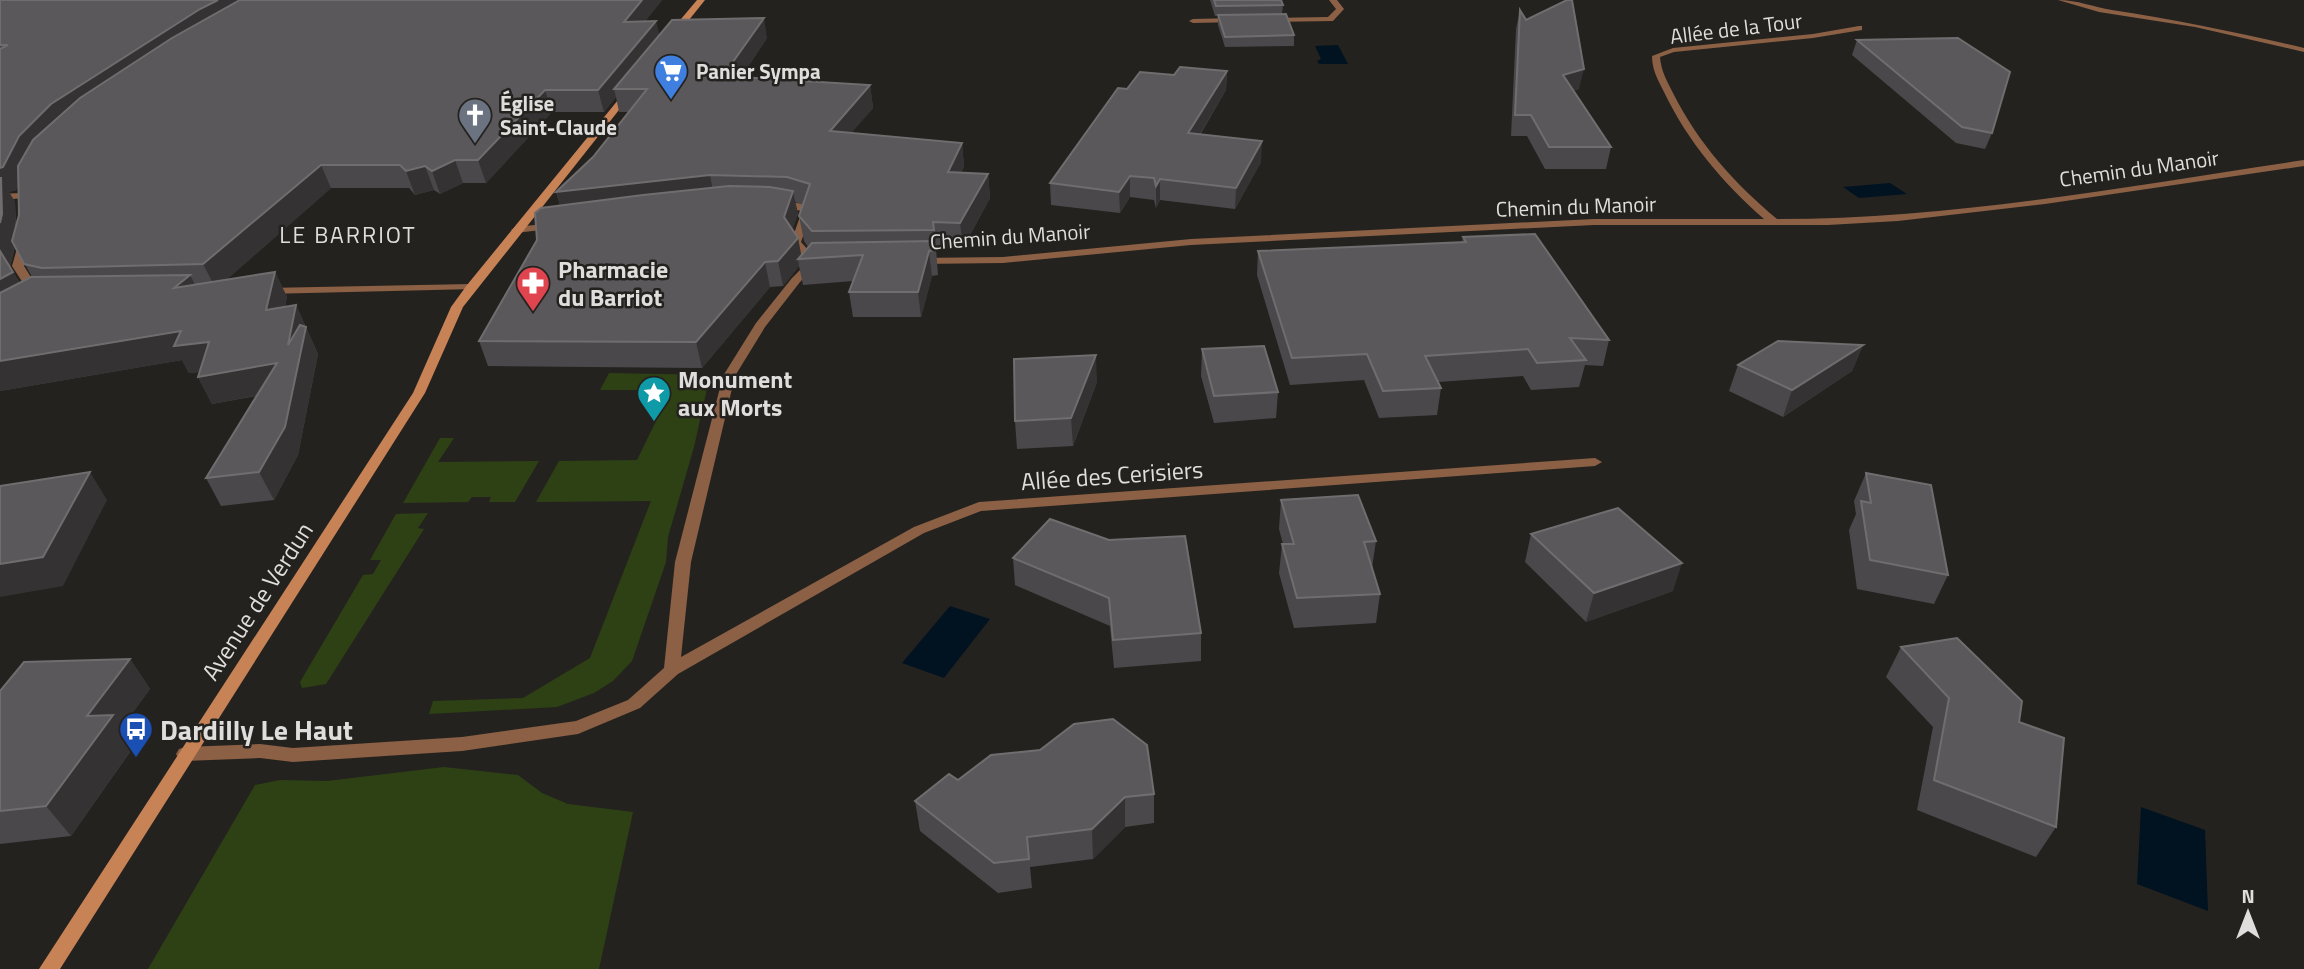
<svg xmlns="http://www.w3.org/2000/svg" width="2304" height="969" font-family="'Titillium Web',sans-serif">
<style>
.green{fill:#2e4114}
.water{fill:#011320}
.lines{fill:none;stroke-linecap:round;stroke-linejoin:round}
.street{fill:#8b6045;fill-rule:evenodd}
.secondary{fill:#c78256;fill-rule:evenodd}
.wall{fill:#4b484b;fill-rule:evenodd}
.shaded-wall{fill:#353233}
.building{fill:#5b585b;stroke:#706d6f;stroke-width:2}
.labels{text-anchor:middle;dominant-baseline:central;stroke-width:5;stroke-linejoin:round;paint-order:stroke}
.far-street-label{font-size:21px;fill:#dfdedc;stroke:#24221f}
.far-poi-label{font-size:21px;font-weight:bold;fill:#dfdedc;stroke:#24221f;text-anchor:start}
.far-quarter-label{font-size:23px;letter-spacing:2px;fill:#dfdedc;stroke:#24221f}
.poi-label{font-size:24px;font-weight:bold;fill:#dfdedc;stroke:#24221f;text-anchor:start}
.street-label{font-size:24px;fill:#dfdedc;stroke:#24221f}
.near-poi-label{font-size:28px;font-weight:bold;fill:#dfdedc;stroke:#24221f;text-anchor:start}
</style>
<rect width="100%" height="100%" fill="#24221f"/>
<!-- green -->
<g class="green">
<path d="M609 373 710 375 694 447 668 537 666 562 632 661 613 681 594 693 557 707 429 714 433 701 523 698 590 658 651 501 536 502 559 461 637 460 659 415H654L666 390H600Z"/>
<path d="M440 438H454L438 462 539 461 515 502H489L491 497H472L468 502 403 503Z"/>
<path d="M428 513 418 528 424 529 326 684 302 688 300 682 363 575 373 574 381 560H370L396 514Z"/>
<path d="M444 767 518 775 542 793 568 804 633 812 599 969H148L255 785 280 780 327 781Z"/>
</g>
<!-- water -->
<g class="water">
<path d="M1338 45 1348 64H1319L1317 61 1321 59 1315 46Z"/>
<path d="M1890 183 1907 194 1859 198 1843 187Z"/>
<path d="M950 606 990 619 944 678 902 663Z"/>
<path d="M2141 807 2205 830 2208 911 2137 884Z"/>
</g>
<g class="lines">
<!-- street -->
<g class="street">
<path d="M1329 0H1337L1344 9 1333 21 1269 22 1265 20 1269 18 1328 17 1336 9Z"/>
<path d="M2058 0C2077 0 2094 7 2112 10 2177 20 2240 33 2304 48V52L2195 27 2099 12Z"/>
<path d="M1235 18H1238V22L1193 23 1189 21 1193 19Z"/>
<path d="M1859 26H1862V30L1813 38 1674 52 1660 57C1661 71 1667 81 1673 93 1698 143 1734 183 1777 219 1954 219 2129 186 2304 160V166L2045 204 1898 221 1828 225H1594L1191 245 1003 263 918 264 913 261 918 258 1003 257 1191 239 1594 219H1764C1723 183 1688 142 1664 92 1658 80 1652 70 1652 56L1673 48 1813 34Z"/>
<path d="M21 193 25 194V198L0 200V194Z"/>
<path d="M778 201 806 204 812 210 801 242 819 262 800 282 765 327 735 376 691 562 681 657 914 527 979 502 1595 458 1602 462 1595 466 981 511 924 533 678 674 640 708 578 734 462 751 293 762 260 758 185 761 179 759 176 754 179 749 185 747 260 744 293 748 462 737 576 721 628 700 664 668 675 562 723 376 756 323 792 278 807 263 791 242 802 211 774 206 773 204Z"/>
<path d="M553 223 558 226 557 228 516 233 511 230 516 227Z"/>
<path d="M25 235 30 238 24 266 42 295 36 298 32 297 12 266 20 238Z"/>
<path d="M471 284 477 287 475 289 266 294 260 291 266 288Z"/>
</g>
<!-- secondary -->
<g class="secondary">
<path d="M697 0H705L677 35H671V31Z"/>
<path d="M627 89 634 91 463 307 425 393 60 969H39L413 393 451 307 467 285Z"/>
</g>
</g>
<!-- wall -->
<g class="wall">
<path d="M0 0H662L645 21 659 35 767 38 741 77 870 85 873 108 851 133 962 143 964 167 961 172 988 174 990 198 963 248H936L938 275 932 276 921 317H853L849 292 853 281 803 285 799 266 783 286 770 287 702 368 488 366 479 341 560 205 556 192 593 157 630 112H619L616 97 604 112H552L486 183H463L440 194 434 190 415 195 409 188H331L226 280 275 272 287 297 285 307 296 305 318 354 298 455 274 500 221 506 206 478 256 396 212 404 198 377 200 372 189 373 182 360 0 391ZM18 185 19 215 16 226 15 202 9 192 16 190ZM795 202 803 205 799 216 804 241 808 247 801 255 798 238 792 229 798 214ZM15 246 32 277 20 283 10 267Z"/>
<path d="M1210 0H1281L1283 5 1282 14 1294 35V46L1225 47 1218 25V16H1215Z"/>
<path d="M1520 10 1579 89 1573 91 1611 147 1606 169H1545L1527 136H1511L1516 29Z"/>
<path d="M1857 40 1992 133 1985 149 1956 143 1852 55Z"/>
<path d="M1227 71 1226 90 1200 135 1261 162 1235 209 1160 200 1156 208 1154 200 1130 197 1120 213 1051 205 1050 183 1127 89 1174 75Z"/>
<path d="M1463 237 1609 340 1603 366 1585 365 1579 387 1531 390 1523 376 1438 382 1441 388 1437 415 1379 418 1364 380 1290 385 1257 275 1258 251 1462 242Z"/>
<path d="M1863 345 1852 371 1783 417 1729 391 1738 365Z"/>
<path d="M1202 349 1278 392 1276 418 1214 423 1201 376Z"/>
<path d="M1097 382 1073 446 1017 449 1015 421Z"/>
<path d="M1866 473 1948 575 1934 604 1857 589 1849 530 1856 514 1854 501Z"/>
<path d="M1281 500 1376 541 1372 568 1380 594 1376 623 1294 628 1279 573 1282 544H1283L1279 529Z"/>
<path d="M1531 534 1673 591 1586 622 1525 562Z"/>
<path d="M1013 558 1201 633V661L1114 668 1110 626 1015 585Z"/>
<path d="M1901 647 2019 722 2056 827 2036 857 1917 810 1933 727 1886 677Z"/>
<path d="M130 659 150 689 122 727 135 745 71 836 0 844V691Z"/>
<path d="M958 780 1154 794V823L1125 827 1093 859 1030 867 1032 888 998 893 920 831 915 801Z"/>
</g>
<!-- shaded-wall -->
<g class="shaded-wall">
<path d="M218 0H261L31 158 16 190 9 192 15 202 16 239 10 267 0 251V168L19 136 51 104 200 9Z"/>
<path d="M642 0H662L629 42 624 22Z"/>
<path d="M764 18 767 38 728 98 723 76Z"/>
<path d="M656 21 661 41 614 89 616 97 604 112 598 90Z"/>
<path d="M1584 69 1579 89 1559 95 1563 75Z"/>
<path d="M1227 71 1226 90 1188 154V133Z"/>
<path d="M870 85 873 108 833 154 830 131Z"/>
<path d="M545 90 552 112 486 183 478 160Z"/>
<path d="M1262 141 1261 162 1235 209 1236 188Z"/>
<path d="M962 143 964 167 950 196 948 172Z"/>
<path d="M455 160 463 183 440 194 432 171Z"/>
<path d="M321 165 331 188 216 289 203 264Z"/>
<path d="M425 166 434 190 415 195 406 171Z"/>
<path d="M988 174 990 198 963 248 960 223Z"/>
<path d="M710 175 715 200 563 216 556 192Z"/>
<path d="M1130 176V197L1120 213 1119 192Z"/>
<path d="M1160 179V200L1156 208V186Z"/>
<path d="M793 191 798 214 789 241 784 217Z"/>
<path d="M798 238 802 259H798L799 266 783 286 778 261Z"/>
<path d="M929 251 932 276 921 317 918 292Z"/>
<path d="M765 262 770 287 702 368 696 342Z"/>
<path d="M13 272 28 297 0 314V279Z"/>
<path d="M275 272 287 297 278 336 266 310Z"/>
<path d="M190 275 203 300 174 288Z"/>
<path d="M296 305 318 354 298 455 274 500 259 472Z"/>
<path d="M181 331 209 342 223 369 189 373 182 360 0 391V361Z"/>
<path d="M1863 345 1852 371 1783 417 1792 390Z"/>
<path d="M1096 355 1097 382 1073 446 1071 418Z"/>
<path d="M277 363 290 389 212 404 198 377Z"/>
<path d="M90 472 107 500 63 586 0 597V564Z"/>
<path d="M1682 563 1673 591 1586 622 1594 593Z"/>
<path d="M130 659 150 689 122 727 135 745 71 836 46 806 87 716Z"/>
<path d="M1125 797V827L1093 859 1092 829Z"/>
</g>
<!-- building -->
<g class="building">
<path d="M0 0H218L200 9 51 104 19 136 3 167 0 168V49L8 45H0Z"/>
<path d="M240 0H642L624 22 656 21 598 90H545L478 160H455L432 171 425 166 406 171 400 165H321L203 264 42 268 24 264 12 241 19 215 18 166 33 140 80 98 172 38Z"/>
<path d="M1214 0H1281L1283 5 1216 6Z"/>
<path d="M1567 0H1572L1584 69 1563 75 1611 147H1549L1531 115H1515L1520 10 1526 20Z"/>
<path d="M1286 14 1294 35 1225 37 1218 15Z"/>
<path d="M764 18 723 76 870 85 830 131 962 143 948 172 988 174 960 223 933 222 934 230 812 231 799 216 810 184 787 177 710 175 556 192 593 157 647 89H614L672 20Z"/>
<path d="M1958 38 2010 72 1992 133 1962 127 1857 40Z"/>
<path d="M1180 67 1227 71 1188 133 1262 141 1236 188 1160 179 1156 186 1154 178 1130 176 1119 192 1050 183 1118 88 1127 89 1140 72 1174 75Z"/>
<path d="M0 178H1L2 214 0 223Z"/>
<path d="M729 186 770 187 793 191 784 217 798 238 778 261 765 262 696 342 479 341 537 240 535 213 541 208 643 195Z"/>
<path d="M1535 234 1609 340 1570 338 1586 360 1537 363 1528 349 1425 356 1441 388 1383 391 1367 354 1292 358 1258 251 1466 242 1463 237Z"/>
<path d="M934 241 935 250 929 251 918 292H849L863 255 798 259 812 243Z"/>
<path d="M0 251 13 272 0 279Z"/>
<path d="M275 272 266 310 296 305 288 345 300 325 306 327 285 427 259 472 206 478 277 363 198 377 209 342 174 346 181 331 0 361V293L31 277 190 275 174 288Z"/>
<path d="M1778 341 1863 345 1792 390 1738 365Z"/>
<path d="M1264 346 1278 392 1214 396 1202 349Z"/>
<path d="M1096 355 1071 418 1015 421 1014 359Z"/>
<path d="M90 472 43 557 0 564V486Z"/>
<path d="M1866 473 1931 485 1948 575 1870 560 1861 501 1871 503Z"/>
<path d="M1358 495 1376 541 1364 542 1380 594 1297 598 1282 544H1294L1281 500Z"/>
<path d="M1618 508 1682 563 1594 593 1531 534Z"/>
<path d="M1050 519 1109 540 1185 536 1201 633 1113 640 1109 598 1013 558Z"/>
<path d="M1957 638 2022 701 2019 722 2064 738 2056 827 1934 780 1949 698 1901 647Z"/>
<path d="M130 659 87 716 113 715 46 806 0 811V691L24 662Z"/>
<path d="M1113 719 1147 745 1154 794 1125 797 1092 829 1027 837 1029 859 994 863 915 801 949 774 958 780 991 755 1040 750 1074 724Z"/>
</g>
<!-- icons -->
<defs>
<g id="supermarket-pin" transform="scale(1.75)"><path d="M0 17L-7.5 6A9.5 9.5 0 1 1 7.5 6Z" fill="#3f7fe0" stroke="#24221f"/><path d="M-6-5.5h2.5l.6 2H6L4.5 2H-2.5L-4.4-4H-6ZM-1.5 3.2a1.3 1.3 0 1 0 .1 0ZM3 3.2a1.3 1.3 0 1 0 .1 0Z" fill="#fff"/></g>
<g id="church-pin" transform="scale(1.75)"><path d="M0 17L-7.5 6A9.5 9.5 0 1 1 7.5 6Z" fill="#6b7280" stroke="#24221f"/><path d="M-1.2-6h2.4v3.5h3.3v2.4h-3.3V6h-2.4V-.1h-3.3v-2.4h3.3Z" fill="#fff"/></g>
<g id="pharmacy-pin" transform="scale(1.75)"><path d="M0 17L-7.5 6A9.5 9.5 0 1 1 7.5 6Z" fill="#e0444e" stroke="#24221f"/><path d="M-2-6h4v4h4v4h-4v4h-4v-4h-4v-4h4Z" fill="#fff"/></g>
<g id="sight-pin" transform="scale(1.75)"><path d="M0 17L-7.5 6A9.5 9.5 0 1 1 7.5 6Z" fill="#0f9aa8" stroke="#24221f"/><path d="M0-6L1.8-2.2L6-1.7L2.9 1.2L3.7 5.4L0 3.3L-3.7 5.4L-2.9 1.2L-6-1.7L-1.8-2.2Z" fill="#fff"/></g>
<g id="bus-pin" transform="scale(1.75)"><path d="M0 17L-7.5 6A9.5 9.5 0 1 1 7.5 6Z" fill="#1a4fb4" stroke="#24221f"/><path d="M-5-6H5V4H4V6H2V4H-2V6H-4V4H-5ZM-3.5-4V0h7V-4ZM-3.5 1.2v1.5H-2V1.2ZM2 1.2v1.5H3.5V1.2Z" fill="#fff"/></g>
</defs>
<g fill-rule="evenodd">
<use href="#supermarket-pin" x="671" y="71"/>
<use href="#church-pin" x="475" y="115"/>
<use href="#pharmacy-pin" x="533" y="283"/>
<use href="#sight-pin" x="654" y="393"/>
<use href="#bus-pin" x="136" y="729"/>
</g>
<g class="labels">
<!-- far-street labels -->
<g class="far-street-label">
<text transform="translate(1736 28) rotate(-7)">Allée de la Tour</text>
<text transform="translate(2139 168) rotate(-8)">Chemin du Manoir</text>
<text transform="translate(1576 206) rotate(-2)">Chemin du Manoir</text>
<text transform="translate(1010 236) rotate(-4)">Chemin du Manoir</text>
</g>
<!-- far-poi labels -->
<g class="far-poi-label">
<text x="696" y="71">Panier Sympa</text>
<text x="500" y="103">Église<tspan x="500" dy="24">Saint-Claude</tspan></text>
</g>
<!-- far-quarter labels -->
<g class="far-quarter-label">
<text x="348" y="234">LE BARRIOT</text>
</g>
<!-- poi labels -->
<g class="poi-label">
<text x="558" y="269">Pharmacie<tspan x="558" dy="28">du Barriot</tspan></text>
<text x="678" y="379">Monument<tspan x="678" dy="28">aux Morts</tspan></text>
</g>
<!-- street labels -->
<g class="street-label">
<text transform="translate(1112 475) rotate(-4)">Allée des Cerisiers</text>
<text transform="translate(257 601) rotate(-57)">Avenue de Verdun</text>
</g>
<!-- near-poi labels -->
<g class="near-poi-label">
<text x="160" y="729">Dardilly Le Haut</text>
</g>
</g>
<!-- north arrow -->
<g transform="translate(2248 913)" stroke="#24221f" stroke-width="5" paint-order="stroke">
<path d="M0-5L12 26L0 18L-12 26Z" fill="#dfdedc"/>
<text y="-10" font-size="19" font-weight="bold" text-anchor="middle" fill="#dfdedc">N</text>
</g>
</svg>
